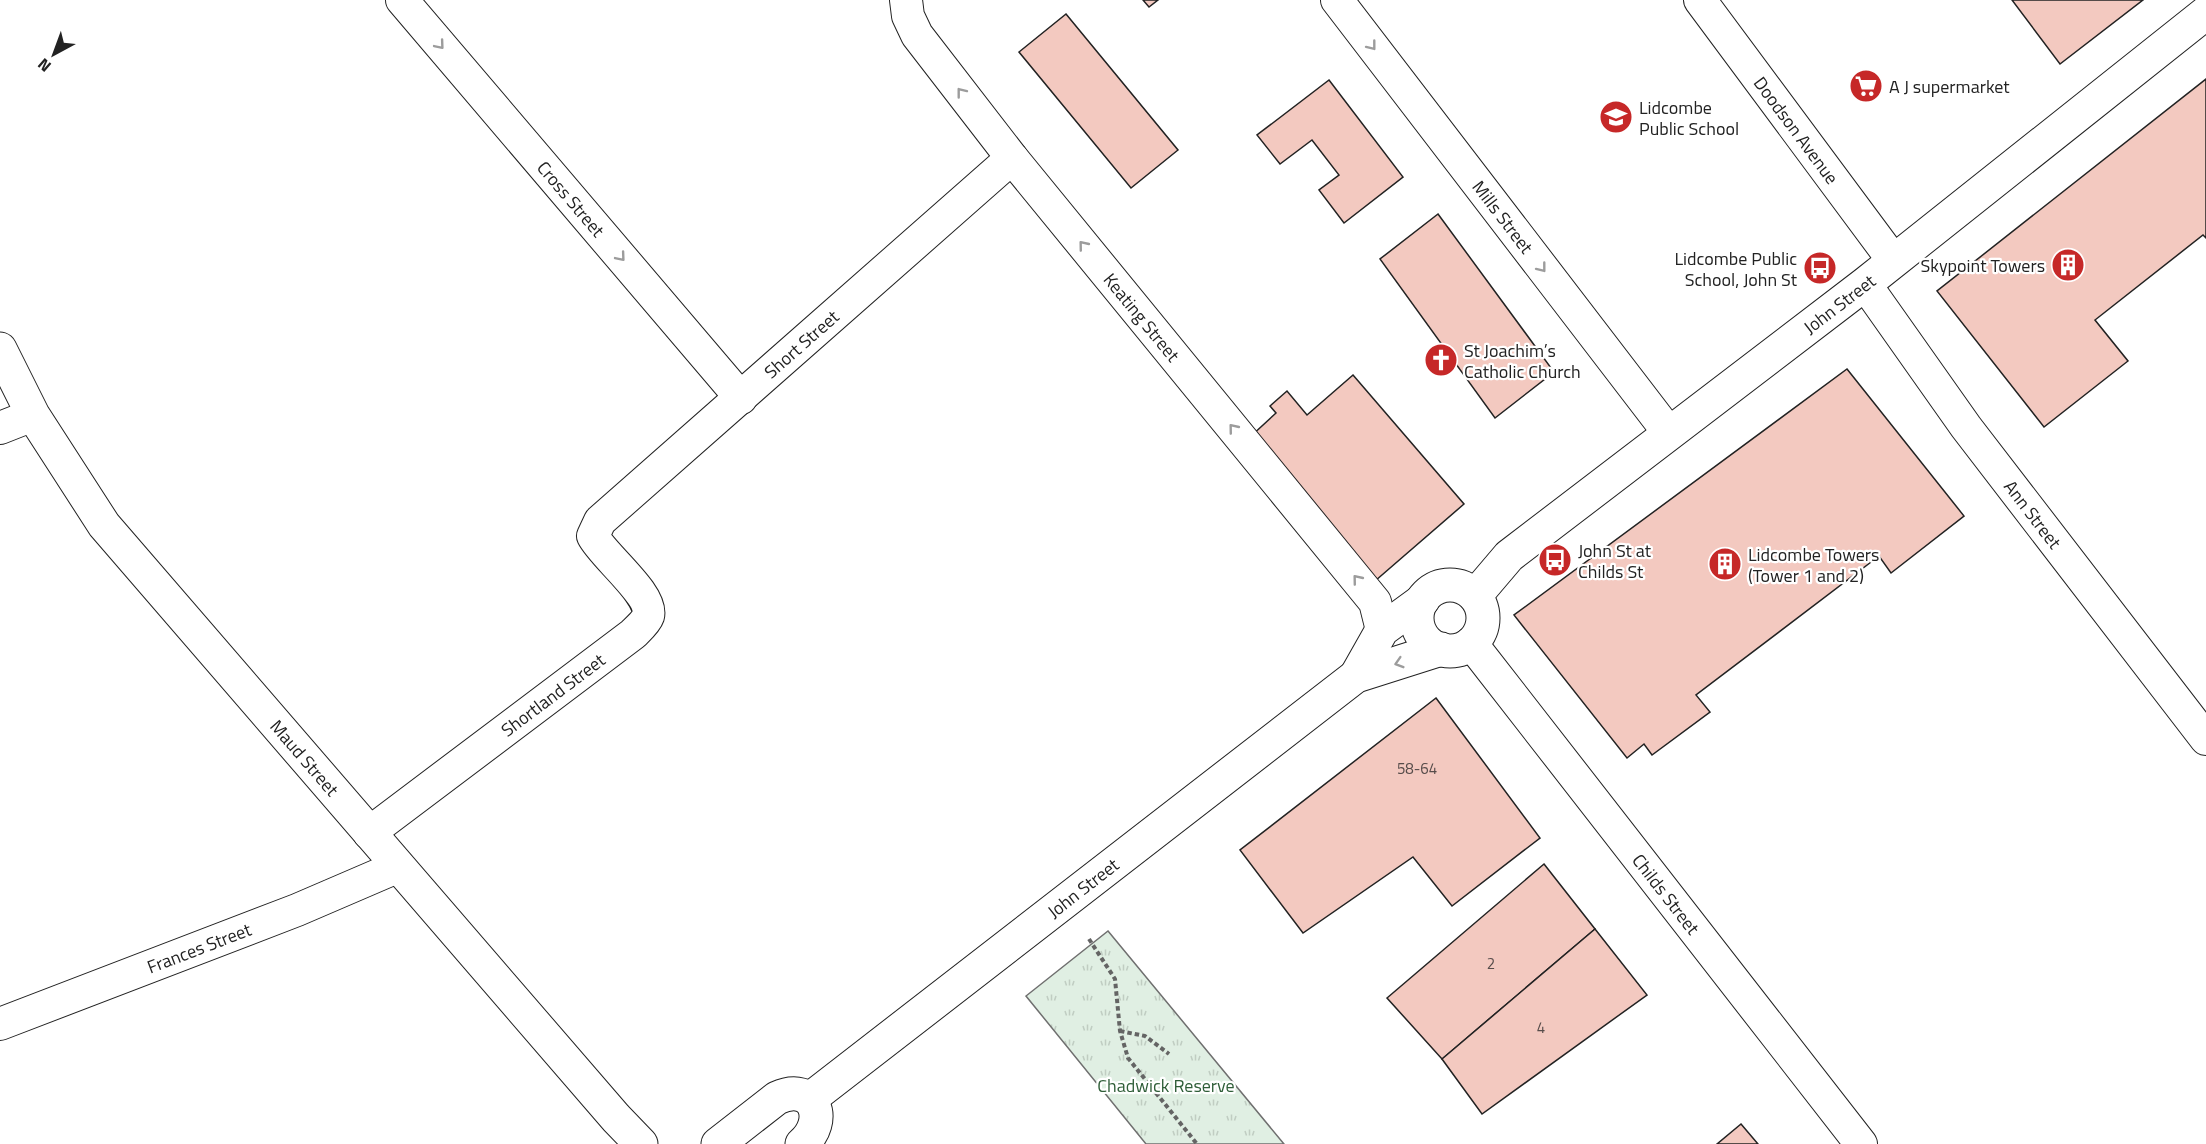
<svg xmlns="http://www.w3.org/2000/svg" width="2206" height="1144" font-family="'Titillium Web',sans-serif">
<style>
.park{fill:url(#park-tufts);stroke:#6f6f6f;stroke-width:1.5}
.building{fill:#f3c9c0;stroke:#222;stroke-width:1.5}
.lines{fill:none;stroke-linecap:round;stroke-linejoin:round}
.street-casing{stroke:#222;stroke-width:34}
.secondary-casing{stroke:#222;stroke-width:35}
.path{stroke:#646464;stroke-width:4;stroke-dasharray:4.5 3;stroke-linecap:butt}
.street{stroke:#fff;stroke-width:32}
.secondary{stroke:#fff;stroke-width:33}
.oneway{stroke:#9c9c9c}
.labels{text-anchor:middle;dominant-baseline:central;stroke-width:4.5;stroke-linejoin:round;paint-order:stroke}
.number-label{font-size:15px;fill:#564c4a}
.poi-label{font-size:18px;fill:#222;stroke:#fff;text-anchor:start}
.street-label{font-size:18px;fill:#222;stroke:#fff}
.park-label{font-size:18px;fill:#2f5e38;stroke:#fff}
</style>
<defs>
<pattern id="park-tufts" width="24" height="20" patternUnits="userSpaceOnUse" patternTransform="scale(1.5)"><rect width="24" height="20" fill="#e0efe3"/><path d="M3 7l-1-3M5 7V3M7 7l1-3M15 17l-1-3M17 17v-4M19 17l1-3" fill="none" stroke="#c0cdc2"/></pattern>
</defs>
<rect width="100%" height="100%" fill="#fff"/>
<!-- park -->
<path class="park" d="M1108 931 1284 1144H1146L1026 996Z"/>
<!-- building -->
<g class="building">
<path d="M1143 0H1158L1149 7Z"/>
<path d="M2012 0H2143L2060 64Z"/>
<path d="M1066 14 1178 150 1131 188 1019 52Z"/>
<path d="M2206 79V238L2203 235 2095 320 2128 361 2044 427 1937 291Z"/>
<path d="M1329 80 1403 177 1344 223 1319 190 1339 175 1312 140 1280 164 1257 135Z"/>
<path d="M1438 214 1554 372 1495 418 1380 259Z"/>
<path d="M1847 369 1964 516 1891 573 1879 556 1696 695 1710 712 1652 755 1644 744 1627 758 1514 615Z"/>
<path d="M1353 375 1464 504 1375 581 1250 437 1276 413 1270 406 1287 391 1307 415Z"/>
<path d="M1436 698 1540 838 1452 906 1413 857 1303 933 1240 850Z"/>
<path d="M1544 864 1595 929 1442 1059 1387 998Z"/>
<path d="M1595 929 1647 995 1482 1114 1442 1059Z"/>
<path d="M1741 1124 1758 1144H1717Z"/>
</g>
<g class="lines">
<!-- street casing -->
<g class="street-casing">
<g id="street">
<path id="s1" d="M402 0 741 398"/>
<path id="s2" d="M906 0 908 16 917 35 1012 158 1375 602 1382 630"/>
<path id="s3" d="M1337 0 1669 433"/>
<path id="s4" d="M1700 0 1893 260"/>
<path id="s5" d="M1865 284 1966 427 2206 739"/>
<path d="M0 428 33 415"/>
<path id="s6" d="M1471 643 1861 1144"/>
<path id="s7" d="M369 833 633 634C638 629 646 622 648 616 654 595 602 555 593 536L600 521 1012 158"/>
<path id="s8" d="M0 1024 297 910 397 867"/>
</g>
</g>
<!-- secondary casing -->
<g class="secondary-casing">
<g id="secondary">
<path id="s9" d="M0 349 33 415 104 525 616 1118 641 1144"/>
<circle cx="1450" cy="618" r="33"/>
<path id="s10" d="M1475 596 1509 556 1865 284 2206 13"/>
<path d="M1356 676 1382 630 1423 600"/>
<path id="s11" d="M810 1099 1356 676 1441 649"/>
<path d="M718 1144 777 1098C815 1081 829 1121 802 1144"/>
</g>
</g>
<!-- path -->
<g class="path">
<path d="M1089 939 1115 979 1120 1031 1128 1058 1197 1144"/>
<path d="M1120 1031 1145 1036 1169 1054"/>
</g>
<!-- street -->
<use href="#street" class="street"/>
<!-- secondary -->
<use href="#secondary" class="secondary"/>
</g>
<!-- one-way arrows -->
<defs><path id="oneway-chevron" d="M-2-3.5L2.5 0L-2 3.5" fill="none" stroke-width="1.6" stroke-linecap="round" stroke-linejoin="round" transform="scale(1.5)"/></defs>
<g class="oneway">
<use href="#oneway-chevron" transform="translate(440 45) rotate(50)"/>
<use href="#oneway-chevron" transform="translate(1372 46) rotate(52)"/>
<use href="#oneway-chevron" transform="translate(961 92) rotate(-128)"/>
<use href="#oneway-chevron" transform="translate(1083 245) rotate(-129)"/>
<use href="#oneway-chevron" transform="translate(621 257) rotate(50)"/>
<use href="#oneway-chevron" transform="translate(1542 268) rotate(52)"/>
<use href="#oneway-chevron" transform="translate(1233 428) rotate(-129)"/>
<use href="#oneway-chevron" transform="translate(1357 579) rotate(-129)"/>
<use href="#oneway-chevron" transform="translate(1399 663) rotate(163)"/>
</g>
<!-- icons -->
<defs>
<g id="supermarket-disc" transform="scale(1.725)"><circle r="9.5" fill="#c62828" stroke="#fff"/><path d="M-6-5.5h2.5l.6 2H6L4.5 2H-2.5L-4.4-4H-6ZM-1.5 3.2a1.3 1.3 0 1 0 .1 0ZM3 3.2a1.3 1.3 0 1 0 .1 0Z" fill="#fff"/></g>
<g id="school-disc" transform="scale(1.725)"><circle r="9.5" fill="#c62828" stroke="#fff"/><path d="M0-5L7-2L0 1L-7-2ZM-4 1L0 2.5L4 1V4Q0 6-4 4Z" fill="#fff"/></g>
<g id="building-disc" transform="scale(1.725)"><circle r="9.5" fill="#c62828" stroke="#fff"/><path d="M-4-6H4V6H1V3H-1V6H-4ZM-2.5-4.3h1.7v1.8h-1.7ZM.8-4.3h1.7v1.8H.8ZM-2.5-1h1.7V.8h-1.7ZM.8-1h1.7V.8H.8Z" fill="#fff"/></g>
<g id="bus-disc" transform="scale(1.725)"><circle r="9.5" fill="#c62828" stroke="#fff"/><path d="M-5-6H5V4H4V6H2V4H-2V6H-4V4H-5ZM-3.5-4V0h7V-4ZM-3.5 1.2v1.5H-2V1.2ZM2 1.2v1.5H3.5V1.2Z" fill="#fff"/></g>
<g id="church-disc" transform="scale(1.725)"><circle r="9.5" fill="#c62828" stroke="#fff"/><path d="M-1.2-6h2.4v3.5h3.3v2.4h-3.3V6h-2.4V-.1h-3.3v-2.4h3.3Z" fill="#fff"/></g>
</defs>
<g fill-rule="evenodd">
<use href="#supermarket-disc" x="1866" y="86"/>
<use href="#school-disc" x="1616" y="117"/>
<use href="#building-disc" x="2068" y="265"/>
<use href="#bus-disc" x="1820" y="268"/>
<use href="#church-disc" x="1441" y="360"/>
<use href="#bus-disc" x="1555" y="560"/>
<use href="#building-disc" x="1725" y="564"/>
</g>
<g class="labels">
<!-- number labels -->
<g class="number-label">
<text x="1417" y="768">58-64</text>
<text x="1491" y="963">2</text>
<text x="1541" y="1027">4</text>
</g>
<!-- poi labels -->
<g class="poi-label">
<text x="1889" y="86">A J supermarket</text>
<text x="1639" y="107">Lidcombe<tspan x="1639" dy="21">Public School</tspan></text>
<text x="1797" y="258" text-anchor="end">Lidcombe Public<tspan x="1797" dy="21">School, John St</tspan></text>
<text x="2045" y="265" text-anchor="end">Skypoint Towers</text>
<text x="1464" y="350">St Joachim’s<tspan x="1464" dy="21">Catholic Church</tspan></text>
<text x="1578" y="550">John St at<tspan x="1578" dy="21">Childs St</tspan></text>
<text x="1748" y="554">Lidcombe Towers<tspan x="1748" dy="21">(Tower 1 and 2)</tspan></text>
</g>
<!-- street labels -->
<g class="street-label">
<text stroke="none"><textPath href="#s4" startOffset="162">Doodson Avenue</textPath></text>
<text stroke="none"><textPath href="#s1" startOffset="261">Cross Street</textPath></text>
<text stroke="none"><textPath href="#s3" startOffset="273">Mills Street</textPath></text>
<text stroke="none"><textPath href="#s10" startOffset="468">John Street</textPath></text>
<text stroke="none"><textPath href="#s2" startOffset="398">Keating Street</textPath></text>
<text stroke="none"><textPath href="#s7" startOffset="738">Short Street</textPath></text>
<text stroke="none"><textPath href="#s5" startOffset="285">Ann Street</textPath></text>
<text stroke="none"><textPath href="#s7" startOffset="230">Shortland Street</textPath></text>
<text stroke="none"><textPath href="#s9" startOffset="512">Maud Street</textPath></text>
<text stroke="none"><textPath href="#s11" startOffset="345">John Street</textPath></text>
<text stroke="none"><textPath href="#s6" startOffset="318">Childs Street</textPath></text>
<text stroke="none"><textPath href="#s8" startOffset="213">Frances Street</textPath></text>
</g>
<!-- park labels -->
<g class="park-label">
<text x="1166" y="1085">Chadwick Reserve</text>
</g>
</g>
<!-- north arrow -->
<g transform="translate(54 54) rotate(221)" stroke="#ffffff" stroke-width="4.5" paint-order="stroke">
<path d="M0-4.5L10 22L0 15L-10 22Z" fill="#222222"/>
<text y="-9" font-size="16" font-weight="bold" text-anchor="middle" fill="#222222">N</text>
</g>
</svg>
